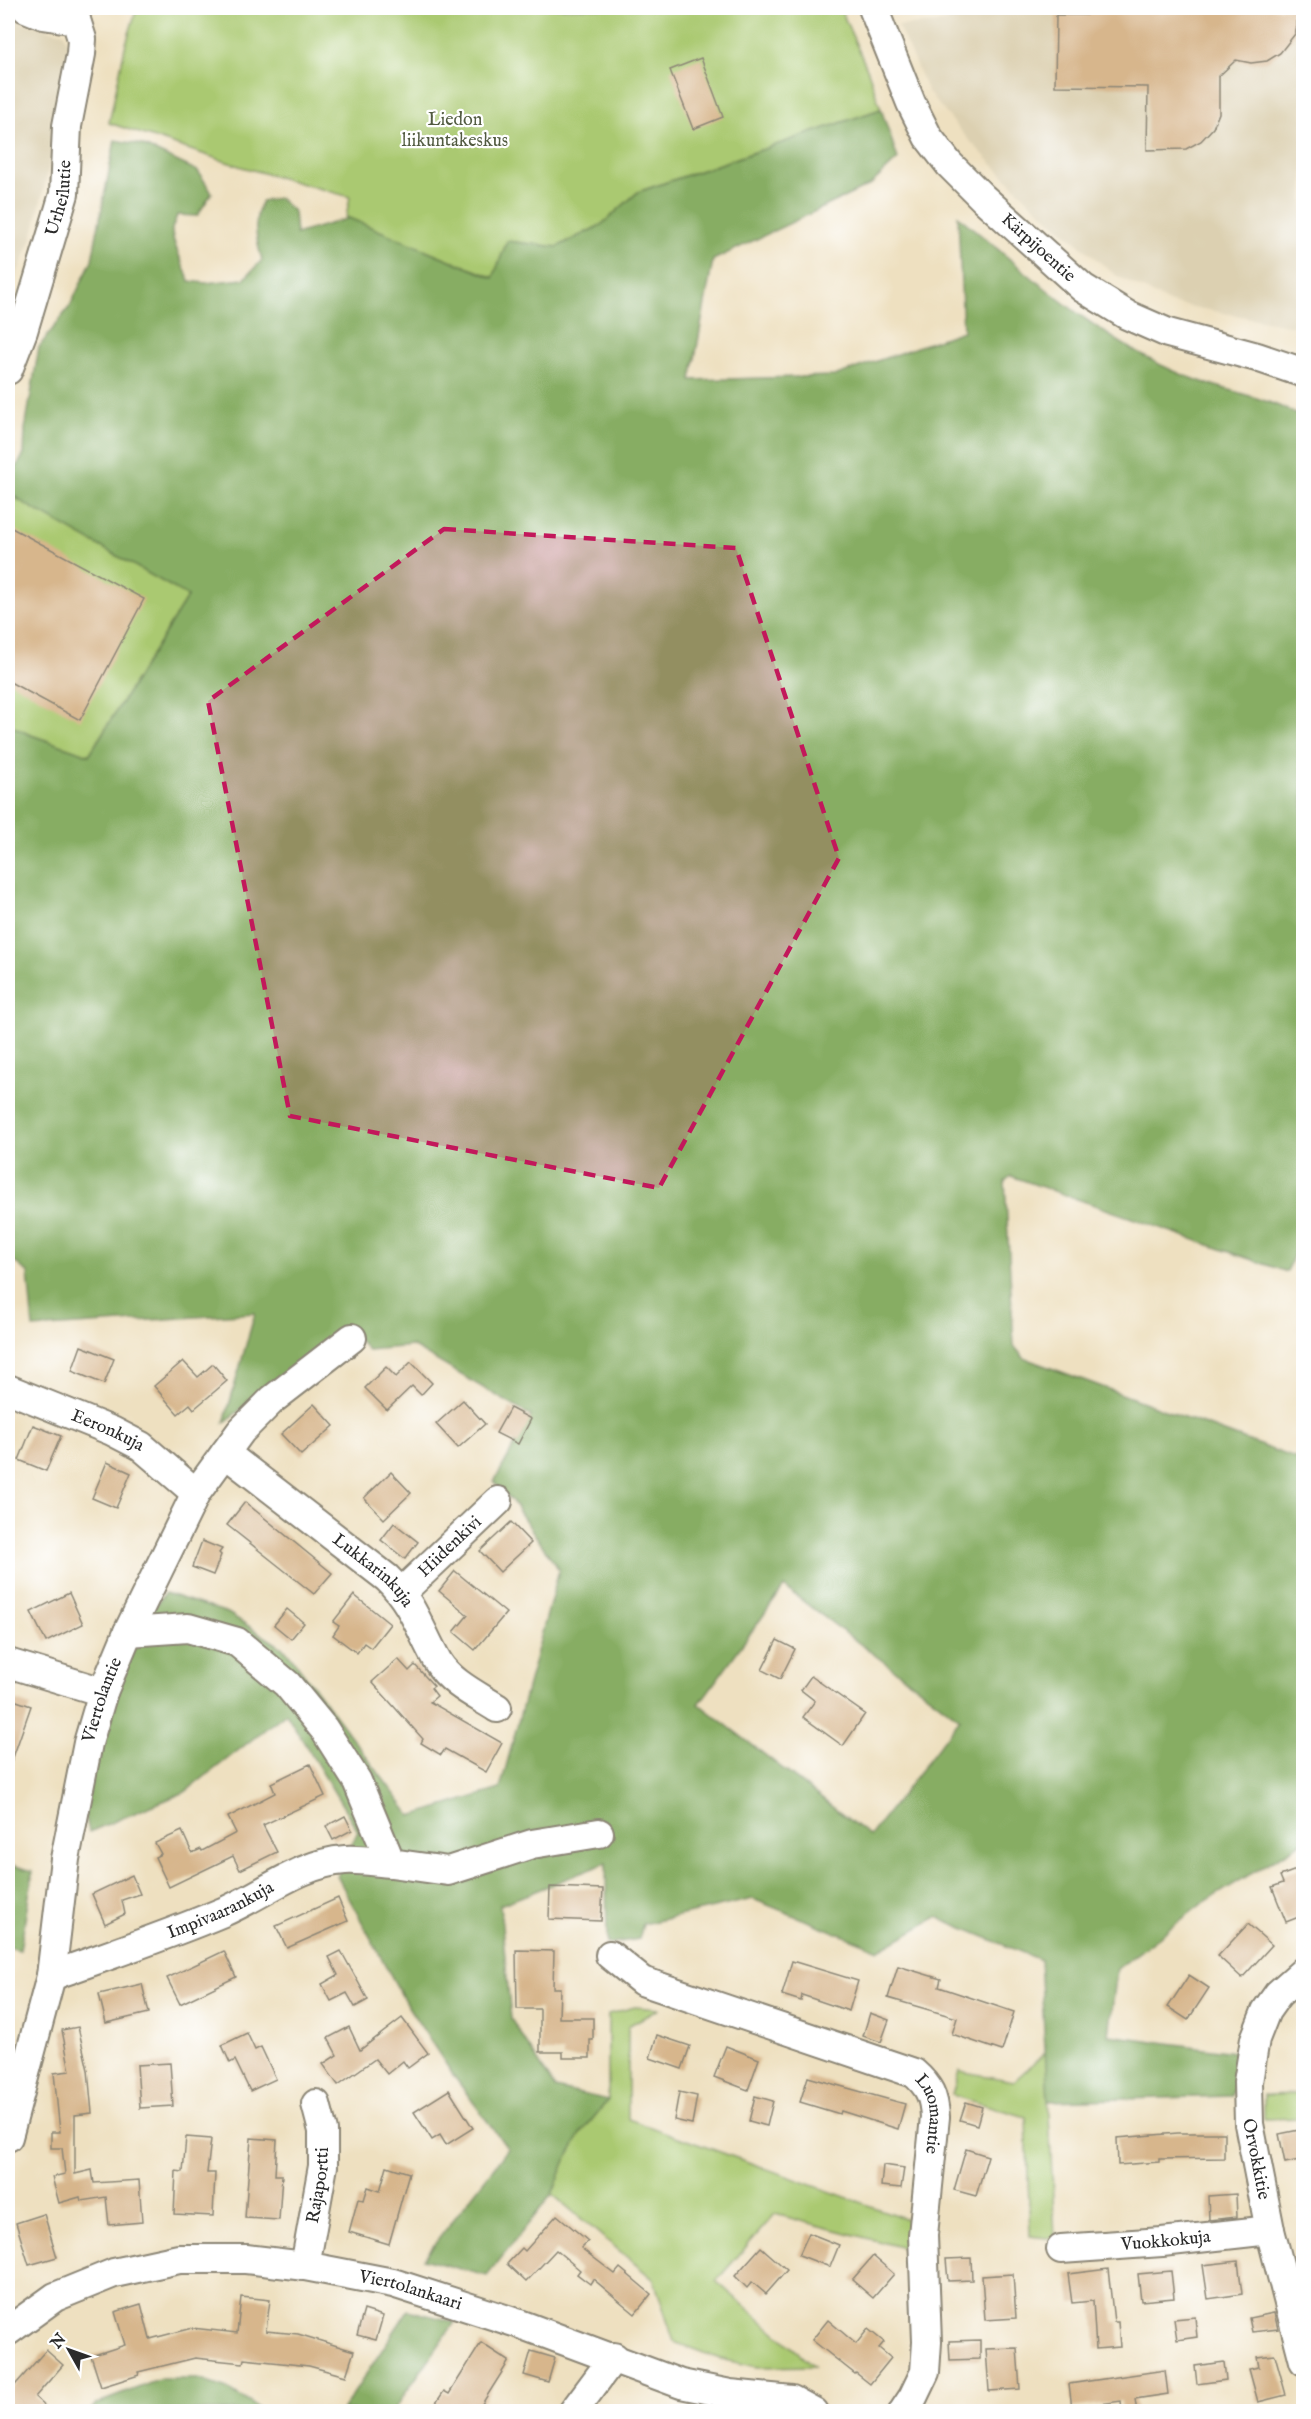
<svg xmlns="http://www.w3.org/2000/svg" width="1311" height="2419" font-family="'IM FELL English',serif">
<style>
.built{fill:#dcd0b1}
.green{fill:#aac971;stroke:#6a7a4e;stroke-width:1.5}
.forest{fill:#87ad63;stroke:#596c47;stroke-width:1.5;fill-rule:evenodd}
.building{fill:#d7b68c}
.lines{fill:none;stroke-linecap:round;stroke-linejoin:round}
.minor-casing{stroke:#8c8676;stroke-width:32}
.minor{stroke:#fff;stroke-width:28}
.marked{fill:#c2185b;fill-opacity:0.2;stroke:#c2185b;stroke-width:4.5;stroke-dasharray:12 8;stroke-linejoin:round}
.labels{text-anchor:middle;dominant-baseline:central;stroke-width:4.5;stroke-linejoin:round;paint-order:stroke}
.park-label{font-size:18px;fill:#515a40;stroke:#fff}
.street-label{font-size:18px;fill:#2b2b2b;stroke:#fff}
</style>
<rect width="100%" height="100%" fill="#fff"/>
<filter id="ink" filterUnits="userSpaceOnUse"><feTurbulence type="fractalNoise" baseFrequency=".0167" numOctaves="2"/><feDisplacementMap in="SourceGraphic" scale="12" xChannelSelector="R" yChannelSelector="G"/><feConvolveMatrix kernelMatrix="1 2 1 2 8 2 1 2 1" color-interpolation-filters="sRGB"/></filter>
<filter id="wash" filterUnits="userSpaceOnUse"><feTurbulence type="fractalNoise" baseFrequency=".008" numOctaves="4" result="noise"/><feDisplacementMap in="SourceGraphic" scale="24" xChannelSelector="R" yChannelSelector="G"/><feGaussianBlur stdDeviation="1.35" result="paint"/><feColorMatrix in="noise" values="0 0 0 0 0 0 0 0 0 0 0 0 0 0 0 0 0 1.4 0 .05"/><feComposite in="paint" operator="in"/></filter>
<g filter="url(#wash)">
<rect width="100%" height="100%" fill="#eee0c0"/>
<!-- built -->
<g class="built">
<path d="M952 8H1303V328L1171 303 1115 275 1032 204 967 138 928 92 898 26 947 22Z"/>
<path d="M8 16 23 23 64 33 71 54 49 167 32 238 8 296Z"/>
</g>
<!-- green -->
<g class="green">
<path d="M137 8H840L868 71 881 109 638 192 601 225 557 247 507 241 494 278 346 217 350 197 242 167 109 123 125 47Z"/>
<path d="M8 494 188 596 89 755 28 734 8 724Z"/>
<path d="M635 2007 659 2009 628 2026V2119L907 2219 908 2249 775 2214 716 2281 814 2366 758 2367 720 2359 674 2342 654 2280 552 2194 566 2160 582 2132 608 2100V2014Z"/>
<path d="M1046 2052 1055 2239 1030 2236 1026 2117 952 2095 959 2071 1014 2081Z"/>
<path d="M1303 2094V2118L1264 2119V2095Z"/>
</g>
<!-- forest -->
<g class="forest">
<path d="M881 109 898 159 870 185 713 260 691 380 834 376 963 331 958 216C1028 273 1098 340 1183 375 1223 391 1266 396 1303 418L1304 1228 1287 1272 1011 1176 1005 1181 1014 1346 1024 1358 1303 1461V1842L1203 1903 1117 1969 1109 2035 1241 2053 1232 2096 1048 2101 1040 1960 937 1917 879 1950 753 1899 643 1924 639 1939 607 1944 606 1863 500 1905 511 2019 555 2088 608 2100 582 2132 566 2160 552 2194 487 2276 423 2259 508 2149 453 2075 407 2005 337 1876 358 1831 286 1713 185 1792 89 1832 84 1809 109 1713 144 1621 165 1593 228 1613 286 1650 411 1816 500 1789 559 1570 512 1501 494 1482 531 1416 412 1346 368 1350 347 1328 284 1374 224 1423 255 1313 33 1328 28 1273 8 1256V724L28 734 89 755 188 596 25 504 9 491 8 482 24 454 25 429 39 347 70 306 92 260 115 140 142 145 198 171 212 193 197 216 177 215C176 219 173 225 172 229 171 243 185 266 189 281L205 283 244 279 262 260C256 239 252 221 262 201L279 198 294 212 296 234 349 218 493 278 507 241 557 247 601 225 638 192ZM784 1587 960 1719 870 1836 699 1704Z"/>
<path d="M8 1864 33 1871 20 1950 8 1947Z"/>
<path d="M408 2310 455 2322 393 2411H342Z"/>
<path d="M161 2379H198L227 2389 264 2411H90L96 2404Z"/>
</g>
<g id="blocks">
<!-- building -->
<g class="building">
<path d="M1087 8H1297V26L1295 34 1280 53 1267 61 1251 63 1236 60 1219 76V113L1213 128 1201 141 1186 149 1147 150 1148 87 1055 86 1056 15H1087Z"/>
<path d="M701 58 723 117 693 129 670 70Z"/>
<path d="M8 526 144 599 80 720 8 681Z"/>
<path d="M81 1346 114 1359 104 1384 72 1371Z"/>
<path d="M183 1361 198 1377 213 1364 227 1381 194 1409 190 1404 178 1414 154 1386Z"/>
<path d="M411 1362 432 1383 421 1395 412 1386 387 1410 365 1388 386 1367 396 1377Z"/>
<path d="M463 1400 485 1424 458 1448 436 1424Z"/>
<path d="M314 1404 334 1426 301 1455 281 1434Z"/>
<path d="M510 1408 531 1419 518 1444 496 1433Z"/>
<path d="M33 1425 61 1436 46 1471 19 1460Z"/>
<path d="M107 1462 131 1473 116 1508 92 1498Z"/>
<path d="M391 1472 411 1493 384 1519 364 1498Z"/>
<path d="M245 1502 332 1573 314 1594 227 1525Z"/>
<path d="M511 1522 531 1543 500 1572 480 1551Z"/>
<path d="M394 1523 418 1542 405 1559 381 1540Z"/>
<path d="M202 1541 222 1549 219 1553 221 1555 213 1575 192 1567Z"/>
<path d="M455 1571 506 1613 475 1650 454 1632 468 1615 439 1591Z"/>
<path d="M69 1593 83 1624 46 1642 31 1612Z"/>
<path d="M354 1595 390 1624 371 1648 364 1643 357 1653 333 1635 339 1626 333 1622Z"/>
<path d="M287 1609 304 1623 291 1639 274 1625Z"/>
<path d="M777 1640 795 1649 780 1679 762 1670Z"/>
<path d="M398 1659 409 1671 415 1665 434 1686 431 1688 437 1696 430 1702 502 1743 486 1772 445 1749 441 1755 421 1743 423 1739 372 1682Z"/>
<path d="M811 1676 865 1714 843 1746 803 1717 815 1701 801 1690Z"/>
<path d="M8 1698 31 1706 10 1766H8Z"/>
<path d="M310 1764 325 1796 263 1825 277 1852 240 1870 233 1856 169 1887 155 1857 161 1854 155 1843 182 1831 192 1853 201 1849 202 1851 236 1833 228 1817 275 1793 271 1783Z"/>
<path d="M345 1816 352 1830 333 1840 326 1826Z"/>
<path d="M1304 1867V1915L1286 1922 1272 1887 1283 1883 1280 1876Z"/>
<path d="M132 1875 140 1894 122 1900 125 1914 105 1924 92 1894Z"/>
<path d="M550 1887 603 1889 601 1921 549 1919Z"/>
<path d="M338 1898 348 1921 287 1948 276 1926Z"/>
<path d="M1248 1924 1272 1945 1242 1978 1218 1956Z"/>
<path d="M516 1950 554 1951 553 1988H560L559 2018H593V2040H590V2058H563V2052H540V2009H517Z"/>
<path d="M224 1951 236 1977 180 2004 167 1978Z"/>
<path d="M341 1951 368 2000 355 2007 347 1993 331 2001 322 1984 338 1975 329 1957Z"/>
<path d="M792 1961 858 1981 849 2011 802 1995 801 2001 782 1995Z"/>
<path d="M898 1966 941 1979 939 1987 1014 2012 1002 2051 952 2034 957 2018 888 1998Z"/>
<path d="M1189 1975 1209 1988 1188 2020 1168 2007Z"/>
<path d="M142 1984 149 2013 106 2023 99 1994Z"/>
<path d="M870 2013 889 2020 881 2042 863 2036Z"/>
<path d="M402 2018 428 2053 408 2068 403 2061 387 2074 375 2059 338 2085 323 2064 337 2055 328 2038 349 2027 360 2050Z"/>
<path d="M78 2027 88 2070 92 2113 75 2115V2174L92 2170 94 2183 139 2180 142 2222 109 2225 106 2197 81 2201 80 2197 59 2203 52 2177 65 2174 62 2148H51V2132H60L54 2073 70 2071 62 2030Z"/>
<path d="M247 2033 255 2050 261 2047 276 2079 250 2091 235 2060 230 2063 222 2045Z"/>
<path d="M657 2035 690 2046 682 2069 650 2058Z"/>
<path d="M726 2046 759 2059 748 2090 714 2077Z"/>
<path d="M170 2063 173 2106 140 2108 137 2065Z"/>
<path d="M808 2077 905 2104 898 2129 841 2111 840 2114 800 2102Z"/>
<path d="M449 2090 473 2128 446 2145 440 2135 432 2140 414 2112Z"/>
<path d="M679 2092 697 2096 692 2124 674 2120Z"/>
<path d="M755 2096 773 2101 767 2126 749 2121Z"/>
<path d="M966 2102 982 2107 977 2125 960 2120Z"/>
<path d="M1304 2129V2159L1285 2163 1279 2134Z"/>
<path d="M1178 2133H1224V2158L1159 2159V2162L1118 2165 1117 2138Z"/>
<path d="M186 2137 211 2139 207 2173H215L213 2216 174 2214 176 2171 183 2172Z"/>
<path d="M251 2138 277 2140 275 2175H282L279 2220 245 2218Z"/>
<path d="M966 2149 988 2156 976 2196 954 2190Z"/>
<path d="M883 2165 904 2168 901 2188 881 2186Z"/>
<path d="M387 2166 409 2173 389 2244 349 2232 358 2199 364 2200 368 2187 380 2191Z"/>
<path d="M1236 2194 1237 2217 1209 2220 1208 2196Z"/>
<path d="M44 2214 57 2257 29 2265 16 2223Z"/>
<path d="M557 2215 588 2241 581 2248 615 2274 620 2268 651 2294 635 2314 593 2279 590 2284 577 2274 580 2270 556 2250 526 2282 507 2264 522 2248 525 2251Z"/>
<path d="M809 2233 839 2245 830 2267 799 2255Z"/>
<path d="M761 2247 787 2270 766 2294 752 2282 747 2288 735 2276Z"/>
<path d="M873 2256 894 2274 873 2298 852 2280Z"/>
<path d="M971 2258 972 2280 948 2281 946 2259Z"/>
<path d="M1238 2261 1242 2294 1208 2299 1203 2265Z"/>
<path d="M1108 2269 1114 2322H1118L1120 2347 1096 2349 1093 2301 1072 2303 1068 2274Z"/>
<path d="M1171 2271 1174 2298 1141 2301 1138 2274Z"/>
<path d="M1013 2274 1016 2318 985 2320 982 2276Z"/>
<path d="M241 2297 270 2300 266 2331 298 2334 354 2351 346 2376 309 2366 244 2359 243 2363 195 2358 138 2372 139 2375 101 2387 91 2356 125 2345 115 2312 141 2304 150 2339 192 2328 237 2333Z"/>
<path d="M364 2310 383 2316 376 2340 357 2335Z"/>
<path d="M1274 2313 1278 2329 1252 2332 1249 2318Z"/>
<path d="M1195 2317 1197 2337 1177 2340 1174 2319Z"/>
<path d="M828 2320 856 2344 868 2329 884 2342 879 2348 891 2358 870 2384 856 2373 855 2374 812 2340Z"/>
<path d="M980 2340V2359L950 2360 949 2341Z"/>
<path d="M481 2343 509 2361 477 2412H430L444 2391 449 2394Z"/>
<path d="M1017 2348 1020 2389 989 2391 986 2349Z"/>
<path d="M46 2350 63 2365 35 2397 51 2412H8V2393Z"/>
<path d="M531 2351 555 2358 548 2382 524 2375Z"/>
<path d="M1275 2355 1286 2395 1258 2402 1249 2369 1259 2367 1257 2357Z"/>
<path d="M1224 2362 1226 2380 1197 2384 1195 2366Z"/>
<path d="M1165 2370 1168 2394 1135 2399 1137 2412H1122L1121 2401 1072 2408 1069 2384Z"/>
</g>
</g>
</g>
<g filter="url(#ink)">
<use href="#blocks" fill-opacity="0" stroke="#8c8676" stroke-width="1.5"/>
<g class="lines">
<!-- minor casing -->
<g class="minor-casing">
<g id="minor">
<path d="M26 8 43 15 76 20"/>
<path id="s1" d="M873 8 911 103 928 137 949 164 983 198 1083 288 1127 315 1168 333 1257 357 1304 373"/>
<path id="s2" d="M8 370 23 331 64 194 67 126 81 54 82 39 76 20"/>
<path id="s3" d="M8 1389 112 1431 141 1446 196 1493"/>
<path id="s4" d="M225 1453 387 1578C414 1604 420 1631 438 1662 451 1683 477 1695 497 1708"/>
<path id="s5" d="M402 1592 498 1501"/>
<path d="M128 1632 188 1628 237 1642 287 1684 324 1729 357 1781 391 1863 448 1871 532 1844 599 1833"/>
<path d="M8 1663 103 1692"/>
<path id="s6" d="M610 1955 642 1981 914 2073C929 2086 934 2096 935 2117L923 2235 927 2342 925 2372 913 2397 903 2412"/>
<path id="s7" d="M1304 1971 1278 1994 1266 2011 1255 2039 1248 2082 1249 2124 1270 2230 1304 2361"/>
<path id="s8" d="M51 1976C109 1955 166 1936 223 1912 263 1895 300 1863 345 1860 360 1859 376 1862 391 1863"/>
<path id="s9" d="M8 2137 51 1976 65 1859 88 1743 103 1692 128 1632 196 1493 241 1431 273 1399 352 1338"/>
<path id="s10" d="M1061 2249 1162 2242 1270 2230"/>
<path id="s11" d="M305 2266 323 2166V2131L316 2104"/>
<path id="s12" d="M8 2331 55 2297 114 2273 179 2259H246L305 2266 393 2283 517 2323 681 2384 730 2394 792 2400 814 2412"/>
<path d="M573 2412 614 2357"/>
</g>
</g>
<!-- minor -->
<use href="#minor" class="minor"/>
</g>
</g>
<!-- marked area -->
<path class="marked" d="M444 529 736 548 839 858 659 1188 290 1116 208 701Z"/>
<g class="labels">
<!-- park labels -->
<g class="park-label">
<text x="455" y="120">Liedon<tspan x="455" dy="21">liikuntakeskus</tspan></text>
</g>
<!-- street labels -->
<g class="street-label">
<text stroke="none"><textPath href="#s2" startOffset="180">Urheilutie</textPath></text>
<text stroke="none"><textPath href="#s1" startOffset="297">Kärpijoentie</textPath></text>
<text stroke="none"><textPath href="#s3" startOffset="108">Eeronkuja</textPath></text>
<text stroke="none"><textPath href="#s5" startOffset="66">Hiidenkivi</textPath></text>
<text stroke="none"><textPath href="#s4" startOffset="189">Lukkarinkuja</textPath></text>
<text stroke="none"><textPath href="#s9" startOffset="448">Viertolantie</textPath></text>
<text stroke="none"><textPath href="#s8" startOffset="182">Impivaarankuja</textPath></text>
<text stroke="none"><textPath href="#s6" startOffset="375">Luomantie</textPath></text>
<text stroke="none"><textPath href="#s7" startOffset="207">Orvokkitie</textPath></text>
<text stroke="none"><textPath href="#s11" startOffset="82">Rajaportti</textPath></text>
<text stroke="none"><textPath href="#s10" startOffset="105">Vuokkokuja</textPath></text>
<text stroke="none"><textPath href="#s12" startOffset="423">Viertolankaari</textPath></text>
</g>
</g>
<!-- margin -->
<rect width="1311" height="2419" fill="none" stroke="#fff" stroke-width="30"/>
<!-- north arrow -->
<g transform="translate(69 2350) rotate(310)" stroke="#ffffff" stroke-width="4.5" paint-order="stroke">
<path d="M0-4.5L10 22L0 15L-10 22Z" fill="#2b2b2b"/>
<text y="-9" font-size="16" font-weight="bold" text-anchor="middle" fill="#2b2b2b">N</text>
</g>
</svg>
